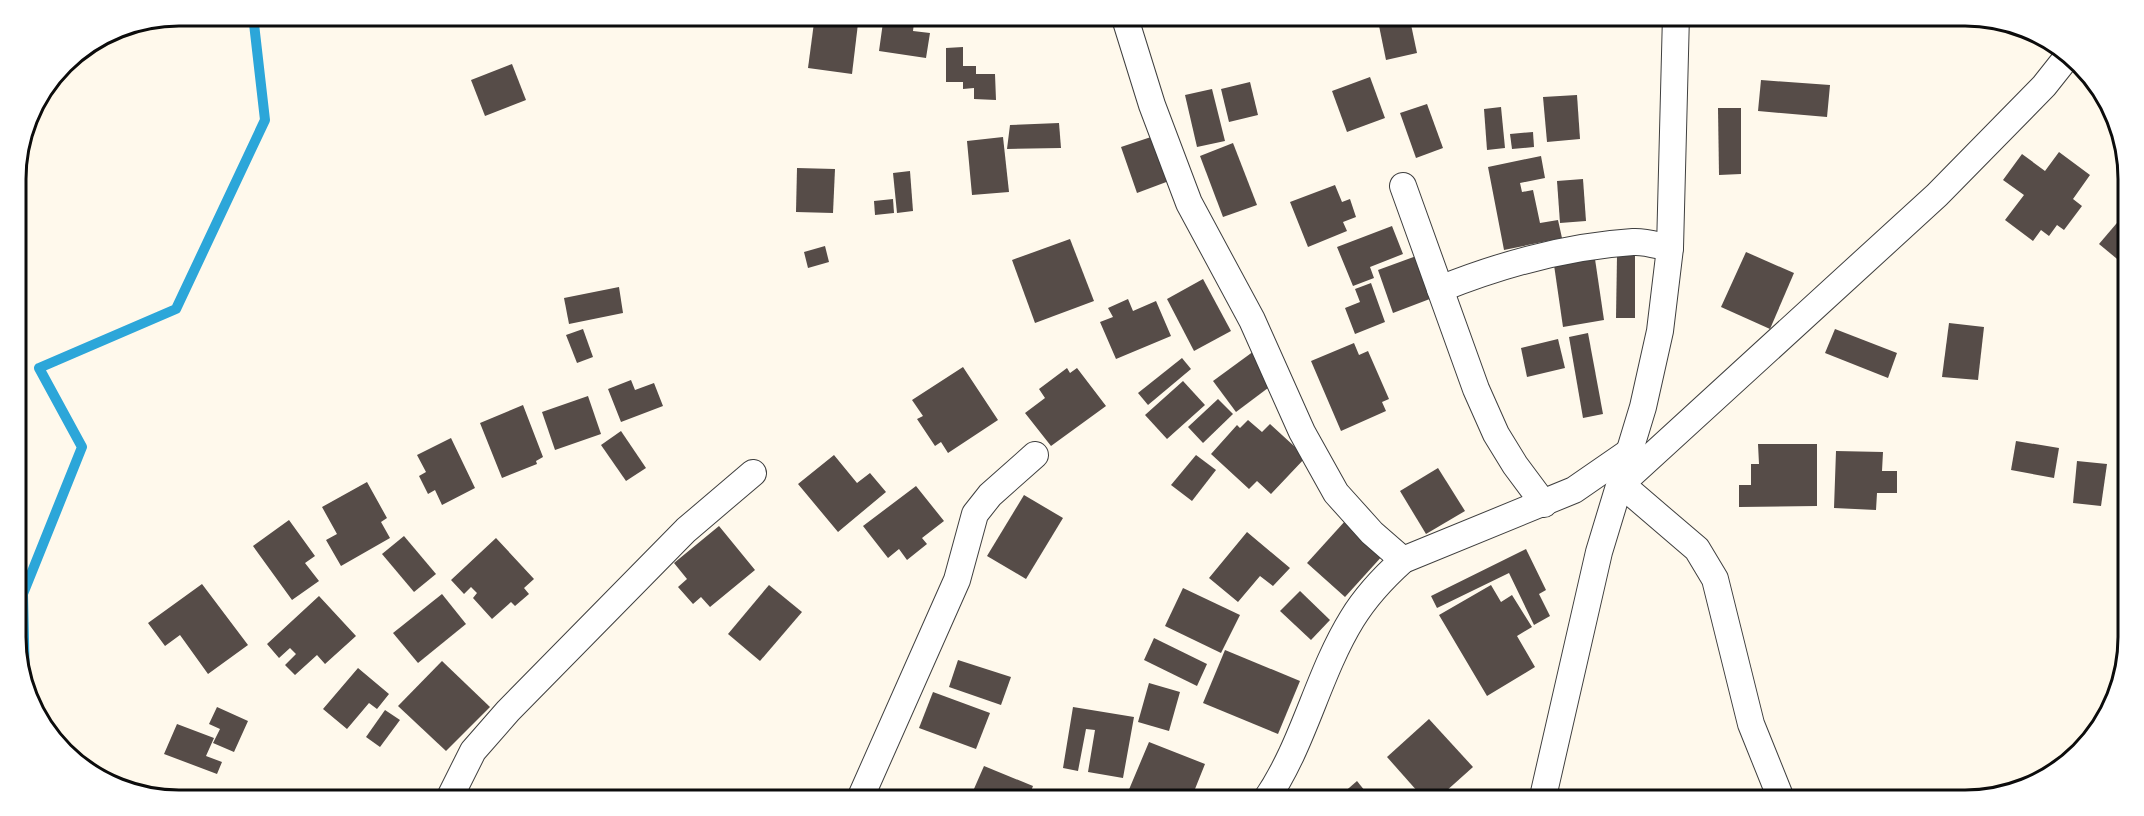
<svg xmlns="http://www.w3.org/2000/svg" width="2144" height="816" font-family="Literata,serif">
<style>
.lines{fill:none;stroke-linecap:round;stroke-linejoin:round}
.stream{stroke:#2ca6d9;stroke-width:10}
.building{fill:#564c48}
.street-casing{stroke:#3f3f3f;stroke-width:28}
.street{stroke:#fff;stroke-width:26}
.rim{fill:none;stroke:#0c0c0c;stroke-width:3}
</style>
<rect width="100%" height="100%" fill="#fff9ec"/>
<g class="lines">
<!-- stream -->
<path class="stream" d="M25 684 23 594 82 447 39 368 176 309 265 120 253 15"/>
</g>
<!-- building -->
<g class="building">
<path d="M815 15H859L852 74 808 68Z"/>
<path d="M884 15H915L913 31 930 33 926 58 879 51Z"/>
<path d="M1409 15 1417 53 1386 60 1377 16Z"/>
<path d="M1760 15H1787V19Z"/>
<path d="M1903 15H1931L1930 22Z"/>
<path d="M963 47V66H976V74H995L996 100 974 99V88L963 89V82H946V48Z"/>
<path d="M512 64 526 100 485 116 471 80Z"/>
<path d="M1370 77 1385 118 1347 132 1332 91Z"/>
<path d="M1761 80 1830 85 1827 117 1758 111Z"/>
<path d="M1250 82 1258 115 1229 122 1221 89Z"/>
<path d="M1212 89 1225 141 1197 147 1185 95Z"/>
<path d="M1577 95 1580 139 1547 142 1543 97Z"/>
<path d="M1427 104 1443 148 1416 158 1400 113Z"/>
<path d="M1501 107 1505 148 1487 150 1484 109Z"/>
<path d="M1718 108H1741V174L1719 175Z"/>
<path d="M1059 123 1061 148 1007 149 1010 125Z"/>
<path d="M1533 132 1534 147 1512 149 1510 134Z"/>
<path d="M1154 136 1169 181 1137 193 1121 147Z"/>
<path d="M1003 137 1009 192 972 195 967 141Z"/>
<path d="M1233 143 1257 205 1223 217 1200 156Z"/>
<path d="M2059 152 2090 175 2073 199 2082 206 2064 230 2057 225 2049 236 2041 230 2033 241 2005 220 2024 195 2003 180 2022 154 2045 171Z"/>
<path d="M1541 156 1545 178 1520 183 1522 192 1533 190 1540 223 1558 220 1562 238 1504 250 1488 167Z"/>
<path d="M797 168 835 169 833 213 796 212Z"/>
<path d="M910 171 913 211 897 213 893 173Z"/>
<path d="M1583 179 1586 221 1560 223 1557 181Z"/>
<path d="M1335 185 1342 202 1350 199 1356 217 1343 222 1347 231 1308 247 1290 202Z"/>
<path d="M893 199 894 213 875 215 874 201Z"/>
<path d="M2128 210V268L2099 244Z"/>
<path d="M1392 226 1403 254 1370 267 1374 278 1353 286 1337 247Z"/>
<path d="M1070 239 1094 301 1035 323 1012 260Z"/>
<path d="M825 246 829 262 808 268 804 252Z"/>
<path d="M1746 252 1794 273 1770 329 1721 307Z"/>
<path d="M1419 255 1435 297 1393 313 1378 270Z"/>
<path d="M1617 256H1635V318H1616Z"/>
<path d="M1595 259 1604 320 1563 327 1554 265Z"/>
<path d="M1203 279 1231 331 1194 351 1167 299Z"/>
<path d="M1371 283 1385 322 1355 334 1345 308 1360 302 1355 289Z"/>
<path d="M619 287 623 313 569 324 564 298Z"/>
<path d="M1128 299 1133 311 1156 301 1171 336 1116 359 1100 322 1113 317 1108 308Z"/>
<path d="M1949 323 1984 327 1978 380 1942 377Z"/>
<path d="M583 329 593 357 577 363 566 335Z"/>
<path d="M1835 329 1897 353 1888 378 1825 353Z"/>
<path d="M1588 333 1603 414 1583 418 1569 337Z"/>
<path d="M1558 339 1565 368 1527 377 1521 348Z"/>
<path d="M1354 343 1359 355 1368 351 1389 399 1382 402 1386 411 1341 431 1311 361Z"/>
<path d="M1254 351 1276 382 1236 412 1213 381Z"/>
<path d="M1182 358 1191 369 1148 405 1138 393Z"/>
<path d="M963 367 998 420 948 453 941 442 935 446 917 419 923 416 912 400Z"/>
<path d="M1067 368 1070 373 1077 368 1106 406 1051 446 1025 413 1045 398 1039 389Z"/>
<path d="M631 380 635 390 654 383 663 406 621 422 608 389Z"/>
<path d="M1183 381 1205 405 1167 439 1145 415Z"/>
<path d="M588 396 601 434 555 450 542 412Z"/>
<path d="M1218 399 1233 414 1203 443 1188 427Z"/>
<path d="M523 405 543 457 536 461 537 464 502 478 480 423Z"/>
<path d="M1248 420 1262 432 1270 424 1306 457 1271 494 1257 481 1249 489 1211 454 1237 425 1240 428Z"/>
<path d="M621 431 646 468 626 481 601 445Z"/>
<path d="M451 438 475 488 442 505 435 490 428 494 419 476 426 472 417 455Z"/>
<path d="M2016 441 2059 448 2054 478 2011 470Z"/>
<path d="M1758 444H1817V506L1739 507V485H1751V464H1759Z"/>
<path d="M1836 451 1883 452 1882 471H1897V493H1877L1876 510 1834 508Z"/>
<path d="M834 455 857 483 870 473 886 492 838 532 798 484Z"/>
<path d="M1196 455 1216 470 1192 501 1171 485Z"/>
<path d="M2077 461 2107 464 2101 506 2073 503Z"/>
<path d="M1438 468 1465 511 1426 534 1400 491Z"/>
<path d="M367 482 387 518 381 522 390 538 341 566 326 540 337 534 322 507Z"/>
<path d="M916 486 944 521 922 538 927 544 907 560 899 549 888 558 863 526Z"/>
<path d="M1024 495 1063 518 1026 579 987 556Z"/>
<path d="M289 520 315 556 305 563 319 581 292 600 253 546Z"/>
<path d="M1346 520 1384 554 1345 597 1307 563Z"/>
<path d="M719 526 755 570 710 607 701 597 693 604 678 587 687 579 674 563Z"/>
<path d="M1247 532 1290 568 1273 586 1260 576 1238 602 1209 578Z"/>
<path d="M404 536 436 574 414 592 382 554Z"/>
<path d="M496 538 534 579 524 588 529 594 515 606 511 602 492 619 473 598 477 593 471 587 464 594 451 580Z"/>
<path d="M1526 549 1546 590 1539 594 1550 616 1534 625 1509 573 1437 608 1431 596Z"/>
<path d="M202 584 248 645 208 674 180 635 165 646 148 623Z"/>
<path d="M769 585 802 612 760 661 728 634Z"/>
<path d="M1491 585 1501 602 1512 595 1532 627 1517 636 1535 667 1487 696 1439 615Z"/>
<path d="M1183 588 1240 615 1221 653 1165 626Z"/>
<path d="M1300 591 1330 620 1311 640 1280 611Z"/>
<path d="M442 594 466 624 418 663 393 633Z"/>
<path d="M319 596 356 636 325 664 317 655 295 675 285 665 296 654 290 648 279 658 267 644Z"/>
<path d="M1154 638 1207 664 1197 686 1144 660Z"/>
<path d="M1225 650 1300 681 1278 734 1203 703Z"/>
<path d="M958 660 1011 677 1001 705 949 687Z"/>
<path d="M442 661 490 707 446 751 398 706Z"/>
<path d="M358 668 389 694 377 709 369 703 347 729 323 709Z"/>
<path d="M1149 683 1180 692 1169 731 1138 722Z"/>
<path d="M933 692 990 713 976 749 919 728Z"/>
<path d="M217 707 248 721 234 752 213 743 220 729 209 724Z"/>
<path d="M1073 707 1134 717 1123 778 1088 772 1095 730 1086 729 1078 771 1063 768Z"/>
<path d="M385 710 400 720 380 747 366 737Z"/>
<path d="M1429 719 1473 767 1435 801H1426L1387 757Z"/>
<path d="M177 724 214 738 206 756 222 762 217 774 164 754Z"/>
<path d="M1149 742 1205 764 1195 789 1205 793 1202 801 1125 799Z"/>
<path d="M984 766 1033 786 1027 801H976L970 798Z"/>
<path d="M1357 781 1369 796 1363 801H1334Z"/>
<path d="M892 792 909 801H887Z"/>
</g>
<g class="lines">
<!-- street casing -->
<g class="street-casing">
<g id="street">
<path d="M1124 15 1152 105 1189 203 1252 320 1302 432 1336 493 1372 533 1403 560"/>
<path d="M1403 186 1476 389 1496 434 1515 465 1544 504"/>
<path d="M1440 289C1500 265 1568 246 1633 242 1645 241 1659 246 1670 248"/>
<path d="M448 801 473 751 508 711 686 530 753 473"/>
<path d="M859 801 957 580 975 514 990 495 1035 455"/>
<path d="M1265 801C1304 745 1317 676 1352 619 1366 596 1383 578 1403 560L1574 490 1629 452"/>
<path d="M1542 801 1599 552 1643 407 1660 331 1670 248 1676 15"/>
<path d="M1782 801 1751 724 1715 579 1697 549 1621 484 1937 195 2044 86 2067 57"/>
</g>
</g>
<!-- street -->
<use href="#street" class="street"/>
</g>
<!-- crop -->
<path d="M0 0H2144V816H0ZM179 26H1965A153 153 0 0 1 2118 179V637A153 153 0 0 1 1965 790H179A153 153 0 0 1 26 637V179A153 153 0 0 1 179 26Z" fill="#fff" fill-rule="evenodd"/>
<path class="rim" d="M179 26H1965A153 153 0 0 1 2118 179V637A153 153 0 0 1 1965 790H179A153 153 0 0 1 26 637V179A153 153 0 0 1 179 26Z"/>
</svg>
